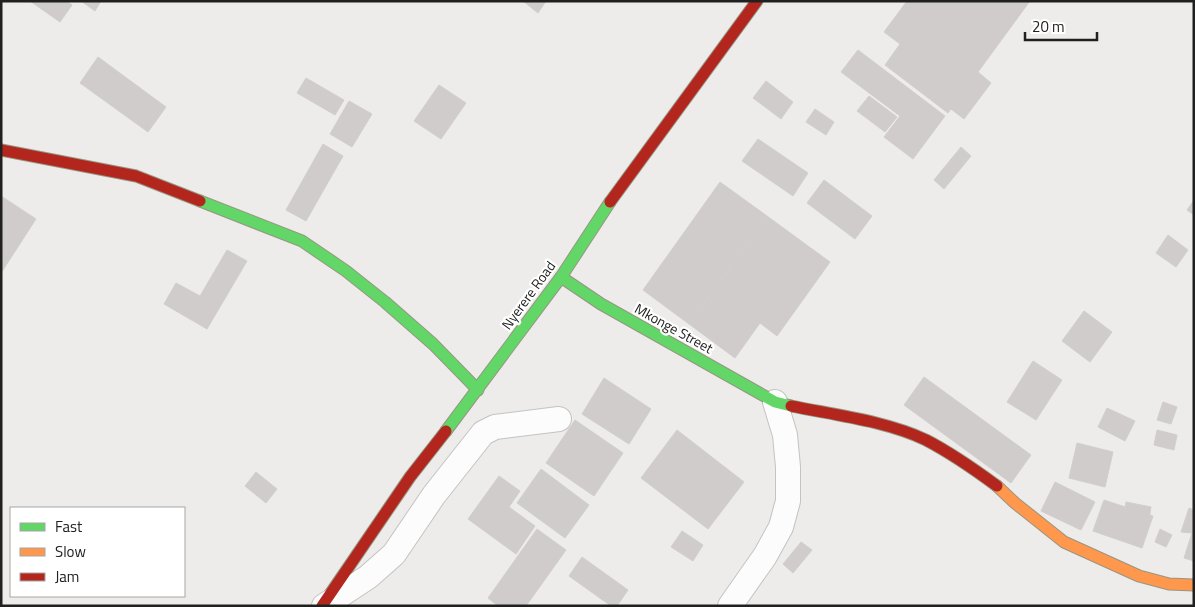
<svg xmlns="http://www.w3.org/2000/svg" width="1195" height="607" font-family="'Titillium Web',sans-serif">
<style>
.building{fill:#cfcccb;stroke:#d1cecb}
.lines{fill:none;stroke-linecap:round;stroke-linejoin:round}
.street-casing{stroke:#c4c3c2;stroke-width:26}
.fast-casing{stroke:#969683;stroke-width:13}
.slow-casing{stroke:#969683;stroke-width:13}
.jam-casing{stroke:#969683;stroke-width:13}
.street{stroke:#fcfcfc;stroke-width:24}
.fast{stroke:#63d668;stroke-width:11}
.slow{stroke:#ff974d;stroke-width:11}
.jam{stroke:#b3261e;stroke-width:11}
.labels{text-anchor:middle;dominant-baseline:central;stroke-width:4.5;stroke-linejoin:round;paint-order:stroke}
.street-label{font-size:14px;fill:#202020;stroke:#fff}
</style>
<rect width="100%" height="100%" fill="#eeecea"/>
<!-- building -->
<g class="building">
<path d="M30 1H66L72 5 60 22Z"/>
<path d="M81 1H101L95 11Z"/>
<path d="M523 1H546L538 13Z"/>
<path d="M907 1H1030L978 72 991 83 964 119 951 109 948 113 885 65 900 44 884 32Z"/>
<path d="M858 50 945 116 913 159 884 137 900 116 841 72Z"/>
<path d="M98 57 166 107 148 132 80 83Z"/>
<path d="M306 78 344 100 335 115 297 93Z"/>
<path d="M766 81 793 102 781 119 753 98Z"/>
<path d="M439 85 466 103 441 139 414 121Z"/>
<path d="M869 96 897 117 885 132 857 111Z"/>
<path d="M349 101 372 114 352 147 330 134Z"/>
<path d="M815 109 834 122 826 135 806 122Z"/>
<path d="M758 139 808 173 793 196 742 161Z"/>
<path d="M323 144 343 156 306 221 286 210Z"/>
<path d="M961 147 971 156 944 189 934 180Z"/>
<path d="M824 180 872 216 855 239 807 203Z"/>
<path d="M720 182 767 216 689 324 643 290Z"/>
<path d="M1 196 36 219 1 273Z"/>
<path d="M1194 200V215L1187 210Z"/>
<path d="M767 216 830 262 777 336 760 323 735 358 689 324Z"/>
<path d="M1168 235 1188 250 1176 267 1156 253Z"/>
<path d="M227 250 247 261 207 329 164 304 176 283 200 296Z"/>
<path d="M1084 311 1112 332 1090 362 1062 341Z"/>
<path d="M1033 361 1062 380 1036 420 1007 402Z"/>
<path d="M924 377 1031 455 1011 483 904 405Z"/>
<path d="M604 378 651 409 629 444 582 414Z"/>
<path d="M1163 402 1177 407 1171 424 1157 420Z"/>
<path d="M1107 408 1135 421 1125 441 1098 427Z"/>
<path d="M575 420 623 453 594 496 546 463Z"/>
<path d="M677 430 744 482 708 529 641 478Z"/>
<path d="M1157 430 1177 435 1174 450 1154 445Z"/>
<path d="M1077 443 1113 452 1105 487 1069 478Z"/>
<path d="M541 469 589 505 565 538 517 503Z"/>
<path d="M256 472 277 489 266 503 245 486Z"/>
<path d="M499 476 520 491 509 507 535 526 516 554 468 519Z"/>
<path d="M1055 482 1095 502 1081 530 1041 511Z"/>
<path d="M1104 500 1153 516 1142 548 1093 531Z"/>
<path d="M1126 502 1151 507 1149 520 1124 515Z"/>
<path d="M1189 508 1194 510V561L1184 558 1192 533 1181 532Z"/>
<path d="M537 529 566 550 526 606H498L488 598Z"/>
<path d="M1160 529 1172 535 1166 547 1155 542Z"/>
<path d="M682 531 703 545 693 561 671 547Z"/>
<path d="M801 542 812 550 793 573 783 564Z"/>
<path d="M582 557 628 590 617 606H611L569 576Z"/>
</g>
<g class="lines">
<!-- street casing -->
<g class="street-casing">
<g id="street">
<path d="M324 606 368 577 394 554 434 495 483 433 495 427 559 419"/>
<path d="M730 606 765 556 781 527 788 501V467L785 435 775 402"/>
</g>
</g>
<!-- fast casing -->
<g class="fast-casing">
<g id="fast">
<path d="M200 201 302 241 346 271 385 302 433 344 478 390"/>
<path d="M561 277 601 304 775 402 791 406"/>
<path d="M446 431 561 277 610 202"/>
</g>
</g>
<!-- slow casing -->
<g class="slow-casing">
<path id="slow" d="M997 486 1015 503 1064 542 1139 576 1169 584 1194 585"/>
</g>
<!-- jam casing -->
<g class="jam-casing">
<g id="jam">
<path d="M1 150 136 176 200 201"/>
<path d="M610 202 757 1"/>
<path d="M791 406C835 415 886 421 926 440 951 453 974 469 997 486"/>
<path d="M322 606 410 477 446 431"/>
</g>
</g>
<!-- street -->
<use href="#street" class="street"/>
<!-- fast -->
<use href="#fast" class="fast"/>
<!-- slow -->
<use href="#slow" class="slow"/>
<!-- jam -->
<use href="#jam" class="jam"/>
</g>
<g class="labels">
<!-- street labels -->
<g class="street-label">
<text transform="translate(528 295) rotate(-54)">Nyerere Road</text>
<text transform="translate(674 328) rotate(29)">Mkonge Street</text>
</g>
</g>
<!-- border -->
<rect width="1195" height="607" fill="none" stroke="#202020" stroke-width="5"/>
<!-- legend -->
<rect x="10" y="507" width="175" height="90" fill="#ffffff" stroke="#a6a6a6"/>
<rect x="20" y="523" width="25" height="8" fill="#63d668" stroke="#a6a6a6"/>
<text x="55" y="532" font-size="15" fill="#202020">Fast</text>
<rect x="20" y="548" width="25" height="8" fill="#ff974d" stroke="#a6a6a6"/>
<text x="55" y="557" font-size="15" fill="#202020">Slow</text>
<rect x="20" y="573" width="25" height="8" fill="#b3261e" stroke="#a6a6a6"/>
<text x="55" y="582" font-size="15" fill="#202020">Jam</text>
<!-- scale -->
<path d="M1025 32v8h72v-8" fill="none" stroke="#202020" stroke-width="2.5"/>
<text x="1032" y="32" font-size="15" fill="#202020" stroke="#ffffff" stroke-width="4" paint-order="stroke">20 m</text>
</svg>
